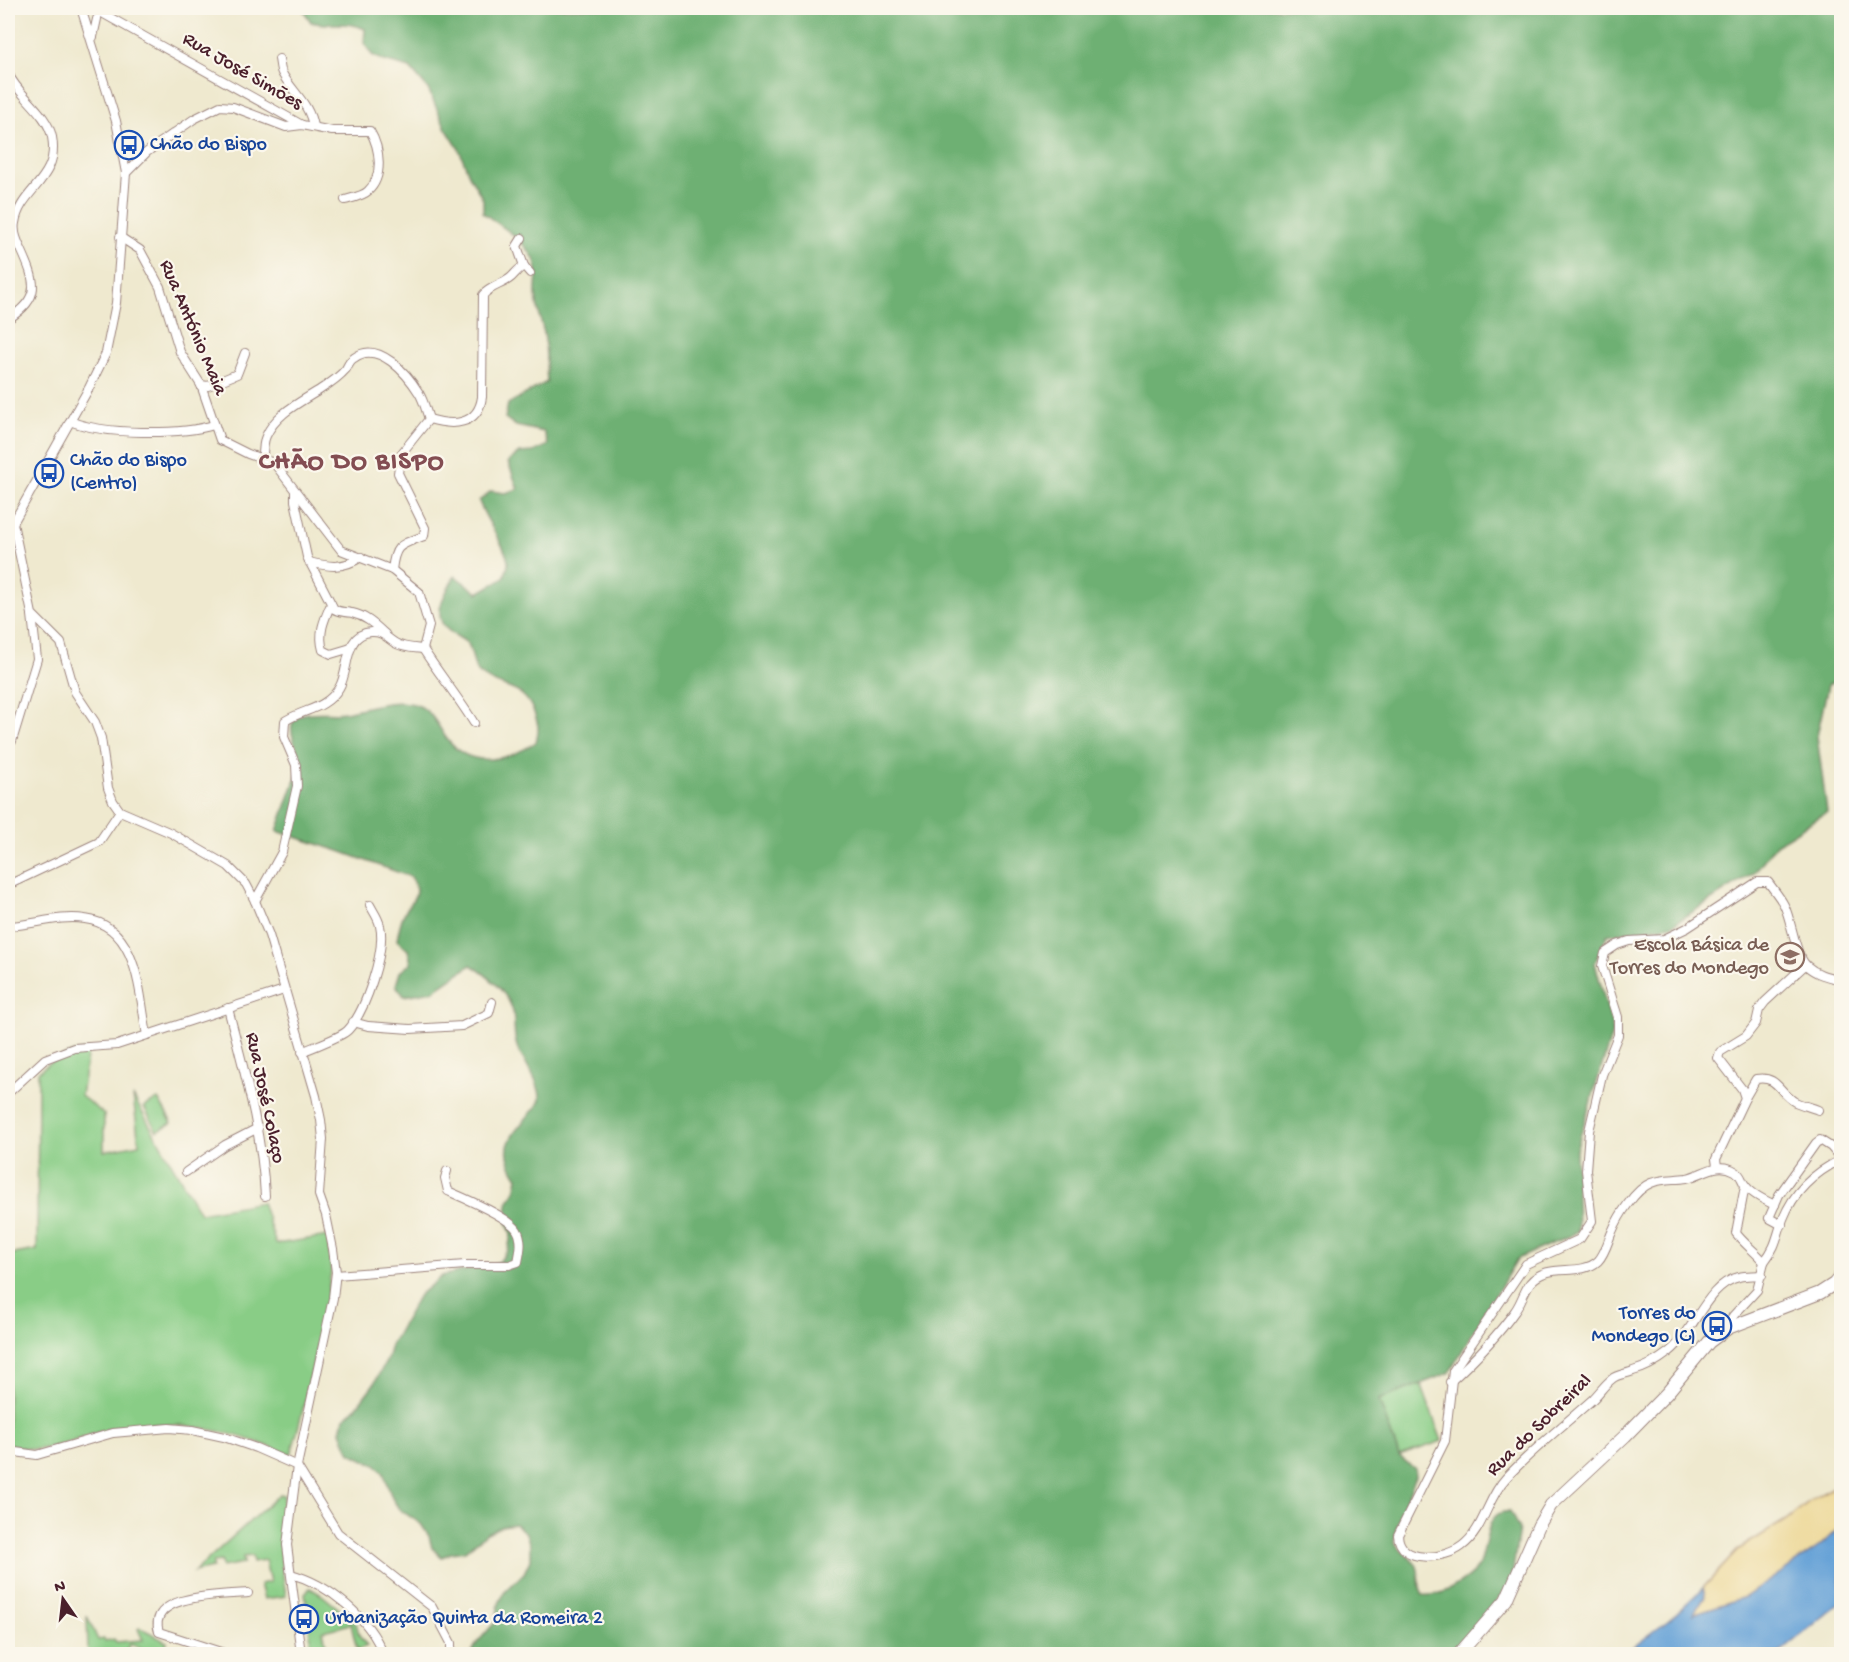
<svg xmlns="http://www.w3.org/2000/svg" width="1849" height="1662" font-family="'Gochi Hand',sans-serif">
<style>
.green{fill:#89cd86;stroke:#6a7658;stroke-width:1.5}
.forest{fill:#6eb073;stroke:#5c684f;stroke-width:1.5}
.sand{fill:#eeda9e;stroke:#9c7c64;stroke-width:1.5}
.water{fill:#66a2d7;stroke:#586081;stroke-width:1.5}
.lines{fill:none;stroke-linecap:round;stroke-linejoin:round}
.minor-casing{stroke:#9c847d;stroke-width:10}
.secondary-casing{stroke:#9c847d;stroke-width:14}
.minor{stroke:#fff;stroke-width:8}
.secondary{stroke:#fff;stroke-width:12}
.labels{text-anchor:middle;dominant-baseline:central;stroke-width:4.5;stroke-linejoin:round;paint-order:stroke}
.street-label{font-size:20px;fill:#4a1f2b;stroke:#fbf7ec}
.transit-label{font-size:20px;fill:#164399;stroke:#fbf7ec;text-anchor:start}
.education-label{font-size:20px;fill:#785e54;stroke:#fbf7ec;text-anchor:end}
.district-label{font-size:26px;font-weight:bold;letter-spacing:1.5px;fill:#834d52;stroke:#fbf7ec}
</style>
<rect width="100%" height="100%" fill="#fbf7ec"/>
<filter id="ink" filterUnits="userSpaceOnUse"><feTurbulence type="fractalNoise" baseFrequency=".0167" numOctaves="2"/><feDisplacementMap in="SourceGraphic" scale="12" xChannelSelector="R" yChannelSelector="G"/><feConvolveMatrix kernelMatrix="1 2 1 2 8 2 1 2 1" color-interpolation-filters="sRGB"/></filter>
<filter id="wash" filterUnits="userSpaceOnUse"><feTurbulence type="fractalNoise" baseFrequency=".008" numOctaves="4" result="noise"/><feDisplacementMap in="SourceGraphic" scale="24" xChannelSelector="R" yChannelSelector="G"/><feGaussianBlur stdDeviation="1.35" result="paint"/><feColorMatrix in="noise" values="0 0 0 0 0 0 0 0 0 0 0 0 0 0 0 0 0 1.4 0 .05"/><feComposite in="paint" operator="in"/></filter>
<g filter="url(#wash)">
<rect width="100%" height="100%" fill="#efe9cf"/>
<!-- green -->
<g class="green">
<path d="M88 1050 81 1096 104 1114V1151L139 1144 133 1096 200 1213 262 1202 276 1244 328 1236 331 1272 327 1298 306 1398 291 1455C233 1431 178 1417 115 1428 90 1433 65 1447 39 1449 29 1450 18 1447 8 1444V1255L37 1250 38 1072C52 1059 69 1052 88 1050Z"/>
<path d="M158 1099 172 1123 157 1131 144 1107Z"/>
<path d="M1421 1384 1442 1441 1399 1456 1378 1400Z"/>
<path d="M280 1494 284 1495C277 1535 280 1556 286 1596L264 1599 260 1584 270 1582 265 1560 253 1562 252 1556 243 1557 244 1563 222 1567 221 1561 213 1562V1568L194 1572Z"/>
<path d="M310 1588 322 1595 356 1623 359 1635 367 1646 357 1650 351 1624 323 1631 328 1654H311L309 1619 305 1593Z"/>
<path d="M87 1616 98 1640 104 1639 105 1641 114 1639 116 1642 143 1640 138 1629 139 1628C151 1631 156 1638 167 1642L165 1649 182 1654H154L130 1644 124 1654H88Z"/>
</g>
<!-- forest -->
<path class="forest" d="M302 8H1841L1842 678 1828 685 1817 736 1827 812 1776 844 1754 873 1672 925 1607 935 1595 963 1613 1030 1576 1150 1578 1232 1517 1259 1449 1373 1379 1400 1399 1456 1415 1469 1416 1476C1411 1489 1390 1532 1396 1544 1400 1552 1411 1556 1416 1564 1421 1574 1417 1586 1423 1595 1433 1596 1441 1594 1450 1589 1461 1583 1472 1576 1479 1566 1488 1550 1483 1508 1510 1512L1519 1529 1511 1584 1453 1654H471L477 1643 497 1620 498 1606 504 1593 524 1573 530 1560V1546L526 1533 515 1524 501 1526 487 1533 465 1551 451 1553 442 1557 432 1548 429 1536 421 1524 399 1509 392 1498 383 1472 376 1465 350 1453 341 1432 344 1418 355 1409 373 1385 387 1360 391 1345 419 1295 442 1276 499 1262 508 1250 511 1235 507 1221 508 1203 515 1191 518 1178C498 1149 509 1138 530 1114 534 1110 539 1105 540 1099 541 1084 524 1062 518 1049 512 1036 516 1021 512 1008 506 991 486 974 471 965L433 991 404 996 396 985 400 972 411 963 408 950 397 940C399 930 400 920 405 912 414 897 421 894 411 877L339 851 277 831 300 766C301 753 287 732 293 722 302 707 330 715 345 712 367 708 394 697 417 705 432 711 438 726 447 739 470 770 508 761 536 742 539 729 539 727 535 715 523 681 502 693 479 673 471 666 474 651 467 643 461 638 453 635 448 630 430 615 446 592 455 576L478 593 504 578C505 574 508 568 508 563 508 549 484 518 479 501L491 491 505 493 518 489 508 462 519 453 533 452 548 445 544 432 516 426 505 418 508 404 547 382C546 368 546 354 545 340 543 325 537 310 536 295 535 283 540 270 534 259 523 239 501 226 483 213V199L469 175 459 149 445 127 428 89 410 68 384 61 372 55 364 43 365 29C346 20 331 27 311 22Z"/>
<!-- sand -->
<path class="sand" d="M1841 1483V1526L1820 1546 1745 1597 1692 1614 1705 1596 1703 1588 1739 1549 1786 1520 1812 1499Z"/>
<!-- water -->
<path class="water" d="M1841 1526V1602L1778 1654H1624L1669 1620 1703 1588 1705 1596 1693 1614 1745 1597 1820 1546Z"/>
</g>
<g filter="url(#ink)">
<g class="lines">
<!-- minor casing -->
<g class="minor-casing">
<g id="minor">
<path d="M102 13 302 125"/>
<path d="M93 37 97 19"/>
<path d="M279 59C280 63 280 69 282 73 292 92 310 104 313 127"/>
<path d="M8 73C18 96 47 112 52 137 60 180 20 189 15 223 13 232 17 241 21 249 36 282 42 298 8 319"/>
<path d="M126 173 147 152 194 119 220 106 233 107 286 127 302 125 332 131H370C380 148 384 177 368 191 363 196 352 198 345 200"/>
<path d="M120 237 140 250 160 287 180 352 201 385 220 440 248 454 274 463 341 550 392 570 419 592 429 626 423 649C414 648 403 648 395 643 387 638 382 631 371 632 343 634 350 671 339 688 325 710 306 708 285 721L284 737 296 765 297 786 282 852 255 901"/>
<path d="M522 238 517 246 524 266"/>
<path d="M201 385 208 386 237 374 245 353"/>
<path d="M429 419C452 426 478 426 482 397L483 295C490 287 500 285 509 279 515 275 517 269 524 266L530 273"/>
<path d="M70 421C103 435 180 435 214 425"/>
<path d="M263 459C263 452 263 442 266 436 276 413 301 402 321 389 329 384 340 376 346 369 348 365 350 360 354 358 378 339 408 375 419 393 424 401 426 411 429 419L401 454 398 473 425 528 424 536C400 545 395 544 392 570"/>
<path d="M295 491V501L307 557 334 609C340 613 345 611 352 613 366 616 375 625 385 634"/>
<path d="M13 523 32 614 61 643 75 692 95 722 101 738 108 788 113 801 120 811 171 833 228 866 246 884 255 901 269 935 316 1096 321 1120 323 1139 319 1195 326 1215 333 1249 336 1272 333 1298 297 1466 287 1545 301 1654"/>
<path d="M13 523 89 388 106 353 116 303 126 173 116 121 81 8"/>
<path d="M309 562C329 567 343 569 361 557"/>
<path d="M331 604C324 620 318 633 323 650L331 654 351 648"/>
<path d="M423 649C439 674 458 697 474 723"/>
<path d="M8 744 12 741 37 659 32 615"/>
<path d="M8 885 99 842 120 811"/>
<path d="M8 926C33 925 60 915 85 919 139 926 139 994 147 1035"/>
<path d="M228 1008C244 1071 262 1131 265 1196"/>
<path d="M353 1022 368 1026 410 1029 462 1026 489 1013 492 1002"/>
<path d="M302 1052C312 1047 342 1037 348 1030 365 1012 386 951 380 926 379 919 373 911 370 905"/>
<path d="M8 1093 45 1059 74 1048 117 1045 284 990"/>
<path d="M1745 1098 1756 1079C1778 1075 1779 1093 1795 1102 1802 1105 1811 1107 1818 1110"/>
<path d="M1717 1166 1716 1159 1745 1098 1742 1089 1718 1058 1720 1052 1746 1036 1756 1023 1759 1010 1765 1002 1805 965"/>
<path d="M186 1172 225 1145 258 1128"/>
<path d="M1782 1225 1769 1218 1779 1195 1816 1143 1820 1140 1831 1147 1841 1159"/>
<path d="M1764 1262C1777 1245 1776 1238 1783 1219 1794 1191 1815 1172 1842 1159"/>
<path d="M336 1275 465 1265H509L518 1262C520 1252 523 1240 517 1230 509 1217 464 1198 448 1191L445 1178 447 1171"/>
<path d="M1762 1275C1755 1276 1746 1275 1739 1277 1706 1284 1695 1332 1669 1352 1660 1359 1645 1368 1633 1371 1627 1374 1617 1374 1612 1379 1605 1384 1600 1392 1593 1399 1564 1425 1533 1449 1506 1478 1487 1498 1484 1530 1462 1546 1445 1559 1400 1565 1398 1535L1445 1441 1453 1371 1526 1264 1580 1239 1592 1221 1586 1170 1589 1131 1602 1075 1618 1035V1017L1602 966 1605 953 1617 945 1629 941 1664 939 1687 928 1757 882H1768C1773 889 1780 897 1784 905 1792 921 1795 956 1807 966 1817 975 1829 977 1842 980"/>
<path d="M1728 1328 1733 1316 1757 1290 1764 1262C1755 1251 1744 1244 1736 1233L1745 1186"/>
<path d="M1450 1382C1474 1360 1496 1338 1515 1311 1521 1303 1524 1291 1530 1283 1548 1261 1579 1278 1598 1261 1605 1254 1608 1241 1612 1232 1618 1217 1635 1189 1651 1183 1664 1178 1675 1180 1687 1178 1704 1174 1717 1161 1735 1171 1742 1175 1741 1180 1745 1185 1751 1194 1766 1201 1775 1205"/>
<path d="M8 1451 37 1455 113 1433 169 1428 192 1430 224 1437 256 1448 297 1466 338 1533 432 1607 451 1643V1654"/>
<path d="M291 1574C328 1584 370 1618 383 1654"/>
<path d="M227 1654 159 1632C146 1593 226 1595 248 1593"/>
</g>
</g>
<!-- secondary casing -->
<g class="secondary-casing">
<path id="secondary" d="M1459 1654 1506 1600 1539 1525 1551 1505 1625 1436 1667 1393 1709 1342 1728 1328 1820 1293 1834 1284 1842 1274"/>
</g>
<!-- minor -->
<use href="#minor" class="minor"/>
<!-- secondary -->
<use href="#secondary" class="secondary"/>
</g>
</g>
<!-- icons -->
<defs>
<g id="bus-ring" transform="scale(1.5)"><circle r="9.5" fill="#fbf7ec" stroke="#1a4fb4" stroke-width="1.5"/><path d="M-5-6H5V4H4V6H2V4H-2V6H-4V4H-5ZM-3.5-4V0h7V-4ZM-3.5 1.2v1.5H-2V1.2ZM2 1.2v1.5H3.5V1.2Z" fill="#1a4fb4"/></g>
<g id="school-ring" transform="scale(1.5)"><circle r="9.5" fill="#fbf7ec" stroke="#8d6e63" stroke-width="1.5"/><path d="M0-5L7-2L0 1L-7-2ZM-4 1L0 2.5L4 1V4Q0 6-4 4Z" fill="#8d6e63"/></g>
</defs>
<g fill-rule="evenodd">
<use href="#bus-ring" x="129" y="145"/>
<use href="#bus-ring" x="49" y="473"/>
<use href="#school-ring" x="1790" y="957"/>
<use href="#bus-ring" x="1717" y="1326"/>
<use href="#bus-ring" x="304" y="1619"/>
</g>
<g class="labels">
<!-- street labels -->
<g class="street-label">
<text transform="translate(242 72) rotate(30)">Rua José Simões</text>
<text transform="translate(192 328) rotate(67)">Rua António Maia</text>
<text transform="translate(264 1098) rotate(78)">Rua José Colaço</text>
<text transform="translate(1540 1426) rotate(-44)">Rua do Sobreiral</text>
</g>
<!-- transit labels -->
<g class="transit-label">
<text x="150" y="145">Chão do Bispo</text>
<text x="70" y="461">Chão do Bispo<tspan x="70" dy="23">(Centro)</tspan></text>
<text x="1696" y="1314" text-anchor="end">Torres do<tspan x="1696" dy="23">Mondego (C)</tspan></text>
<text x="325" y="1619">Urbanização Quinta da Romeira 2</text>
</g>
<!-- education labels -->
<g class="education-label">
<text x="1769" y="946">Escola Básica de<tspan x="1769" dy="23">Torres do Mondego</tspan></text>
</g>
<!-- district labels -->
<g class="district-label">
<text x="352" y="463">CHÃO DO BISPO</text>
</g>
</g>
<!-- margin -->
<rect width="1849" height="1662" fill="none" stroke="#fbf7ec" stroke-width="30"/>
<!-- north arrow -->
<g transform="translate(63 1599) rotate(346)" stroke="#fbf7ec" stroke-width="4.5" paint-order="stroke">
<path d="M0-4.5L10 22L0 15L-10 22Z" fill="#4a1f2b"/>
<text y="-9" font-size="16" font-weight="bold" text-anchor="middle" fill="#4a1f2b">N</text>
</g>
</svg>
